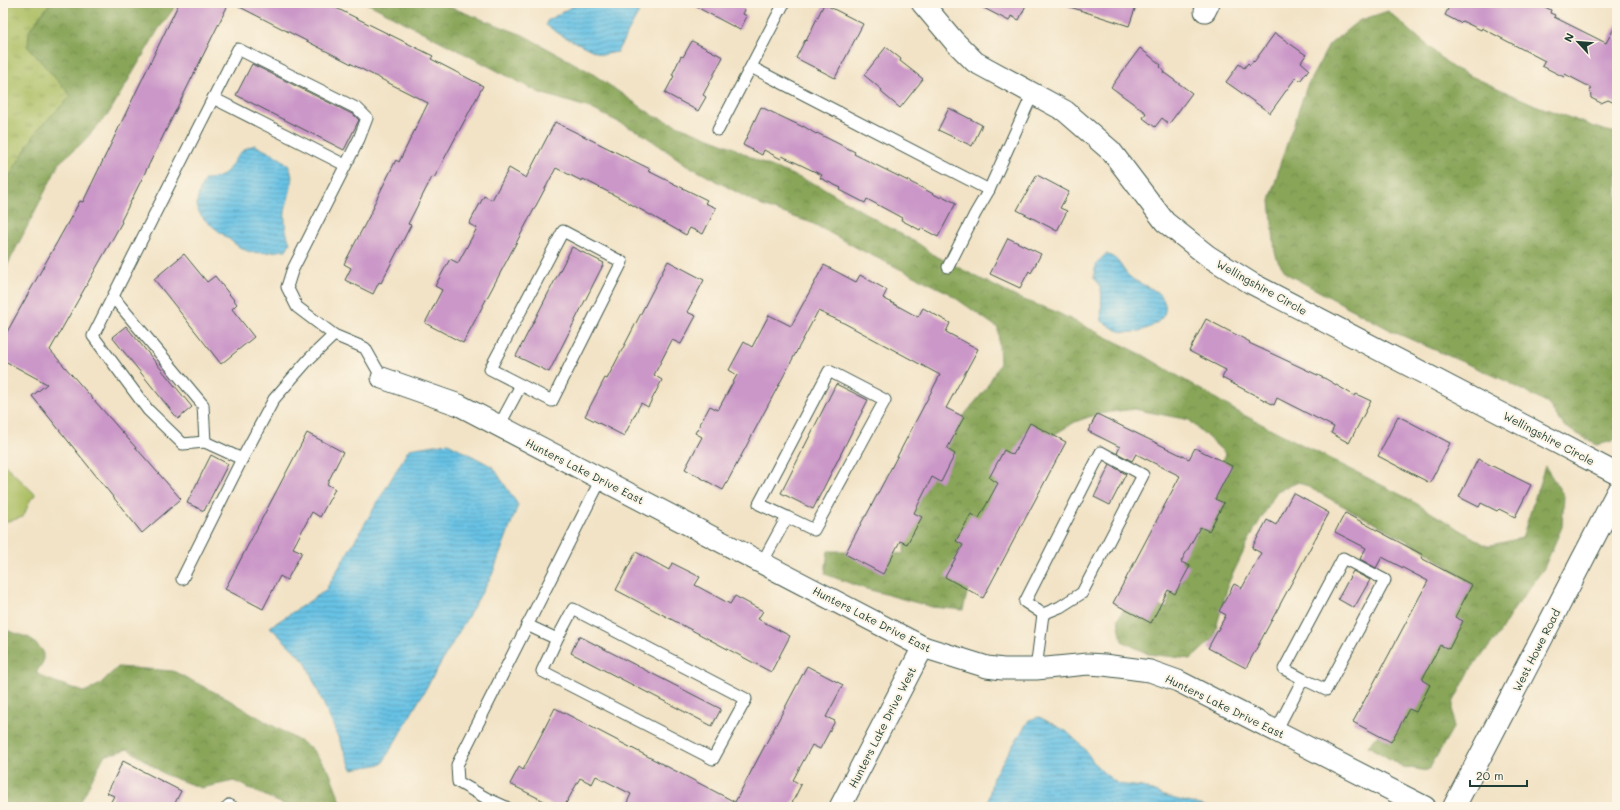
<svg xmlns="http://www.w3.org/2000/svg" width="1620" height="810" font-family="Mali,sans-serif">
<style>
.grass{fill:url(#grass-tufts);stroke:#657e4b}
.forest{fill:url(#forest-crowns);stroke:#547146}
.pitch{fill:#abbe62;stroke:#657e4b}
.water{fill:url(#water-rules);stroke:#43808c}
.building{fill:#cb97c8}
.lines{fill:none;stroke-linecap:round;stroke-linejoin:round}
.service-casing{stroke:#3f564a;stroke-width:13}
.minor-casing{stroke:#3f564a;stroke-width:23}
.secondary-casing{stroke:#3f564a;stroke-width:24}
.service{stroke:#fff;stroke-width:11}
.minor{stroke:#fff;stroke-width:21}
.secondary{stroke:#fff;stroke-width:22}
.labels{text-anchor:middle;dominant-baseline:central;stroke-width:4;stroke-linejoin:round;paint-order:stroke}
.street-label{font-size:11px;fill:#1f3d34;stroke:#fcf5e5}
</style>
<defs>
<pattern id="grass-tufts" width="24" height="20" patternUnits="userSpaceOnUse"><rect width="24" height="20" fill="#abbe62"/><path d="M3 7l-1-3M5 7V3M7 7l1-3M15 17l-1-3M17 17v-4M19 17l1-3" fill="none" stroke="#8b9c52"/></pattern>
<pattern id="forest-crowns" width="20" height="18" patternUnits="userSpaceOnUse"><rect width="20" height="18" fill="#88a558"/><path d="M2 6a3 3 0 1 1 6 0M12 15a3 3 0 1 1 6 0" fill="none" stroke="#6f884a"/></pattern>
<pattern id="water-rules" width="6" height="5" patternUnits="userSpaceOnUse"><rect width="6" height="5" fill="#67c2e5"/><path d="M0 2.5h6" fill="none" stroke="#549fba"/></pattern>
</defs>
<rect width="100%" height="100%" fill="#fcf5e5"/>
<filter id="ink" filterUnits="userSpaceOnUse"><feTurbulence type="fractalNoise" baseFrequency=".025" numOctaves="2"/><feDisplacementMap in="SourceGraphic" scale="8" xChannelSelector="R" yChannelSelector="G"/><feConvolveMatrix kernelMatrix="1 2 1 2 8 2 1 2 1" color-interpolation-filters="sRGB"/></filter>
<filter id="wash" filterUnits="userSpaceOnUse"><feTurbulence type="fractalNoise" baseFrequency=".012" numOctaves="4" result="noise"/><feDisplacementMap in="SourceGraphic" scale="16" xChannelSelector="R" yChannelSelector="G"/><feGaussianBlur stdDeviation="0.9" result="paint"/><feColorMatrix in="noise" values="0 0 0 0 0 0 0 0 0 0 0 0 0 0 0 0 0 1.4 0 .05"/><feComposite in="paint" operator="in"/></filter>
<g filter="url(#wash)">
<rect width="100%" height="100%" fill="#f2e3c6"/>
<!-- grass -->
<path class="grass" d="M3 3H151L58 151 3 261Z"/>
<!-- forest -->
<g class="forest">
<path d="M50 3H178L158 30 109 113 82 143 60 162 3 274V186L38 129 71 96 28 47 29 31Z"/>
<path d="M367 3H439L523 35 590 72 654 116 732 147 756 160 822 187 883 224 919 244 934 255 1016 297 1054 311 1143 355 1238 412 1407 498 1487 546 1522 538 1545 466 1564 496 1562 527 1544 568 1512 612 1497 637 1470 670 1453 703V728L1428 771 1403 767 1368 746 1392 721 1472 585 1426 551 1299 482 1277 491 1251 536 1229 582 1213 639 1191 659 1148 654 1122 641 1118 619 1128 602 1167 608 1181 546 1226 454 1189 420 1134 409 1097 414 1075 422 1028 450 974 565 963 610 932 607 863 588 825 574 828 551H877L903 554 919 485 946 437 985 390 1000 363 998 328 947 292 861 250 812 223 762 206 687 165 641 133 590 108 540 93Z"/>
<path d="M1388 11 1453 68 1535 105 1603 130 1617 133V436L1613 441 1597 445 1565 427 1548 404 1506 381 1394 332 1287 274 1278 261 1275 252 1270 201 1281 161 1307 86 1329 45 1358 21Z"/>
<path d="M3 629 30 638 43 651V662L36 673 47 679 84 692 99 685 118 667 173 671 224 697 311 748 329 771 343 807H289L234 781 201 788 166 775 128 749 104 756 78 807H3Z"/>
</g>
<!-- pitch -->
<path class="pitch" d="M3 463 36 495 31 499 23 517 3 523Z"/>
<!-- water -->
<g class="water">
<path d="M581 3H644L617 52 602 55 561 35 546 25 547 21 571 7Z"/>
<path d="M255 145C265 151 279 156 287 164 298 177 287 198 285 212 284 222 286 234 290 243L286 250C274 251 263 254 252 252 242 251 233 242 225 236 200 216 188 212 205 179 237 180 227 152 255 145Z"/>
<path d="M1106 254C1121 259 1120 268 1130 277 1136 283 1152 287 1159 294 1180 317 1144 335 1124 332 1116 331 1109 325 1102 321 1099 305 1107 290 1094 278 1094 266 1098 261 1106 254Z"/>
<path d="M448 443 493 467 518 505 492 575 382 764 352 769 305 661 270 627 325 591 409 449Z"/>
<path d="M1039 717 1066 731 1083 747 1094 763 1105 774 1118 784 1142 787 1167 797 1208 807H987L993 777 1029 720Z"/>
</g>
<g id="blocks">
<!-- building -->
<g class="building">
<path d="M179 3H229L121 221 122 222 50 350 181 499 142 533 32 396 47 384 3 360V339L80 201 83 202Z"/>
<path d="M232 3H326L433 56 431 59 483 86 434 178 432 177 408 224 411 225 381 283 379 282 373 294 345 280 351 268 344 264 374 207 373 206 396 160 399 162 428 103Z"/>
<path d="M689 3H747L743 9 745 10 743 14 747 16 740 30Z"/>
<path d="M974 3H1027L1019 20 1011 16 1009 21Z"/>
<path d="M1068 3H1137L1129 26 1067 6Z"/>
<path d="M1451 3H1537L1551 10 1550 13 1555 15 1554 17 1606 43 1617 23V104L1608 100 1601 103 1591 98 1590 87 1565 74 1564 77 1542 66 1545 61 1482 28 1481 30 1462 21 1460 23 1445 15Z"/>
<path d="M824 4 863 24 835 78 796 58 805 40 806 41Z"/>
<path d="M1275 33 1306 55 1301 62 1309 69 1300 81 1296 77 1270 113 1226 82 1239 64 1244 68 1248 63 1250 65 1253 61 1254 62Z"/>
<path d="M692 41 723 57 703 95 706 97 698 111 665 93 674 76 672 75 681 56 683 57Z"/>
<path d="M886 47 901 59 900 61 923 79 900 108 881 92 882 90 864 75Z"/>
<path d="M1140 48 1161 65 1160 67 1164 70 1163 72 1192 93 1169 124 1162 118 1155 127 1143 118 1146 113 1111 87Z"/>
<path d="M252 64 354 115 359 120 344 150 236 95Z"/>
<path d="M761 107 803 127V126L816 134 817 133 855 152 854 154 924 189 941 198 942 196 956 203 938 237 921 228 920 230 901 220 902 218 867 199 865 203 840 190 841 188 820 178 822 175 782 156 781 159 764 150 762 155 743 145Z"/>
<path d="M949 108 982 125 972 146 938 130Z"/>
<path d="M555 122 650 169 648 171 707 200 705 203 716 208 703 234 690 228 686 235 620 198 583 179 582 181 556 168 463 343 425 323 442 290 435 286 450 259 458 263 477 228 469 224 484 196 492 200 509 168 526 178Z"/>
<path d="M1037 175 1069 192 1060 208 1067 211 1057 231 1017 210Z"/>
<path d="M1008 238 1041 254 1031 273 1029 271 1020 288 990 274Z"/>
<path d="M572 247 604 263 549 372 516 356Z"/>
<path d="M184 254 207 282 215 276 237 304 232 309 254 337 221 364 154 279Z"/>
<path d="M668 261 704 280 687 312 696 316 681 344 672 340 654 375 662 380 648 407 641 403 624 436 585 416 605 378 607 379Z"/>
<path d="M824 265 856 282 860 275 887 290 883 298 918 317 923 308 950 323 946 332 978 349 946 408 964 417 947 449 955 454 941 482 932 477 914 513 922 517 907 544 900 541 883 574 845 554 865 516H866L940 375 842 322 818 311 723 490 685 469 702 437 695 433 710 406 718 410 737 375 729 370 744 342 752 347 769 315 791 326Z"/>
<path d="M1206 319 1250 342 1249 343 1326 379 1355 396 1356 394 1371 401 1349 443 1331 433 1334 427 1277 398 1274 405 1222 378 1226 370 1189 351Z"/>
<path d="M126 326 192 407 178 419 112 337Z"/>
<path d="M836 384 868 400 813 509 781 493Z"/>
<path d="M1097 414 1189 459 1195 448 1232 466 1215 499 1224 503 1209 531 1200 527 1181 562 1190 566 1175 594 1168 590 1151 623 1113 603 1180 476 1136 454 1132 461 1117 453 1120 447 1088 431Z"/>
<path d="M1398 416 1450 443 1430 483 1378 456Z"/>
<path d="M1030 423 1066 442 983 598 945 577 963 545 956 541 971 514 979 518 998 483 989 478 1004 450 1013 455Z"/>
<path d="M307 433 343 452 327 484 335 489 320 517 312 512 293 548 302 552 287 580 280 576 263 609 225 589Z"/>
<path d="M211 455 228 464 204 511 187 503Z"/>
<path d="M1478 459 1531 485 1515 517 1499 509 1497 511 1481 503 1479 507 1459 497Z"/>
<path d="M1110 465 1126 474 1110 505 1094 497Z"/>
<path d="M1293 493 1329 513 1246 668 1208 648 1226 615 1219 611 1234 584 1242 588 1261 553 1252 548 1267 520 1276 525Z"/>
<path d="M1345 513 1423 555 1421 558 1472 585 1455 617 1463 621 1449 649 1440 645 1422 680 1430 685 1416 712 1409 709 1391 742 1353 722 1428 581 1382 557 1376 568 1360 559 1366 548 1335 532Z"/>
<path d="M636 552 669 570 672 563 700 577 695 585 730 604 735 596 763 611 758 619 790 636 771 672 616 590Z"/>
<path d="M1353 571 1370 580 1354 608 1338 599Z"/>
<path d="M579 636 721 709 712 726 571 653Z"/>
<path d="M807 666 843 685 826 717 835 721 820 749 812 745 793 780 801 785 790 807H625L631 794 596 776 592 784 580 778 564 807H556L510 784 519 767 523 770 555 708 735 802Z"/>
<path d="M123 761 181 791 173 807H108L114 796 107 793Z"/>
</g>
</g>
</g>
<g filter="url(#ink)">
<use href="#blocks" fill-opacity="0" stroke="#3f564a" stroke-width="1"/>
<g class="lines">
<!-- service casing -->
<g class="service-casing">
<g id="service">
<path d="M751 67 989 190"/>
<path d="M213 98 345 165"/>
<path d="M718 130 784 3"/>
<path d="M948 267 975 214 989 190 1033 93"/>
<path d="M113 297 203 405 205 442"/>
<path d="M334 335 309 359 274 399 242 459 205 442 183 444 148 410 93 336 238 49 358 109 367 118 359 139 292 271 287 287 297 307 334 335 365 348 382 378"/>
<path d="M499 426 521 385 490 369 563 231 622 262 552 401 521 385"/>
<path d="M762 563 787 517 759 504 829 371 885 400 814 530 787 517"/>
<path d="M182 579 242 459"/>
<path d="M527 625 557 639 573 609 746 699 713 759 542 671 557 639"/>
<path d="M1036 669 1043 614 1025 602 1101 452 1143 475 1082 593 1060 607 1043 614"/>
<path d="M1276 731 1303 679 1284 669 1343 558 1385 580 1326 690 1303 679"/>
<path d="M227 807 229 805 233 807"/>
<path d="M506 807 486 798 458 782 457 765 601 479"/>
</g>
</g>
<!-- minor casing -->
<g class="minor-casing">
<g id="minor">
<path d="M922 3 954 41 975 62 1065 111 1111 151 1165 222 1208 256 1251 283 1617 474"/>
<path d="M1205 11 1209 3"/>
<path d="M382 378 459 405 923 647 987 667 1003 669H1036L1088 664 1104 665 1150 671 1178 681 1425 807"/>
<path d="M840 807 923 647"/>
</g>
</g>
<!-- secondary casing -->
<g class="secondary-casing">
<path id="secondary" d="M1454 807 1617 493"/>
</g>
<!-- service -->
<use href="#service" class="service"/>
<!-- minor -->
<use href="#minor" class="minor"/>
<!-- secondary -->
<use href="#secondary" class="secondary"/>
</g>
</g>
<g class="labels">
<!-- street labels -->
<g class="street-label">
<text transform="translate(1262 287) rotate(29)">Wellingshire Circle</text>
<text transform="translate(1549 438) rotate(28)">Wellingshire Circle</text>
<text transform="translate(585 471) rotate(27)">Hunters Lake Drive East</text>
<text transform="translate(872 619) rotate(27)">Hunters Lake Drive East</text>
<text transform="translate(1536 650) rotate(-63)">West Howe Road</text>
<text transform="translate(1225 706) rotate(26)">Hunters Lake Drive East</text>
<text transform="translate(882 727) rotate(-63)">Hunters Lake Drive West</text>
</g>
</g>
<!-- margin -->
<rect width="1620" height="810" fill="none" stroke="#fcf5e5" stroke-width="16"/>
<!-- north arrow -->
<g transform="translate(1578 42) rotate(296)" stroke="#fcf5e5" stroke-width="3" paint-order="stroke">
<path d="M0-3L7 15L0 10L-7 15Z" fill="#1f3d34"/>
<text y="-6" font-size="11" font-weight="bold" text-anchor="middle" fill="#1f3d34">N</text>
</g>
<!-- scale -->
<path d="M1470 780v6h57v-6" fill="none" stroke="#1f3d34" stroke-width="2"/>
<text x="1476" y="780" font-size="12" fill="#1f3d34" stroke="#fcf5e5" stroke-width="3" paint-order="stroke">20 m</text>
</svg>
